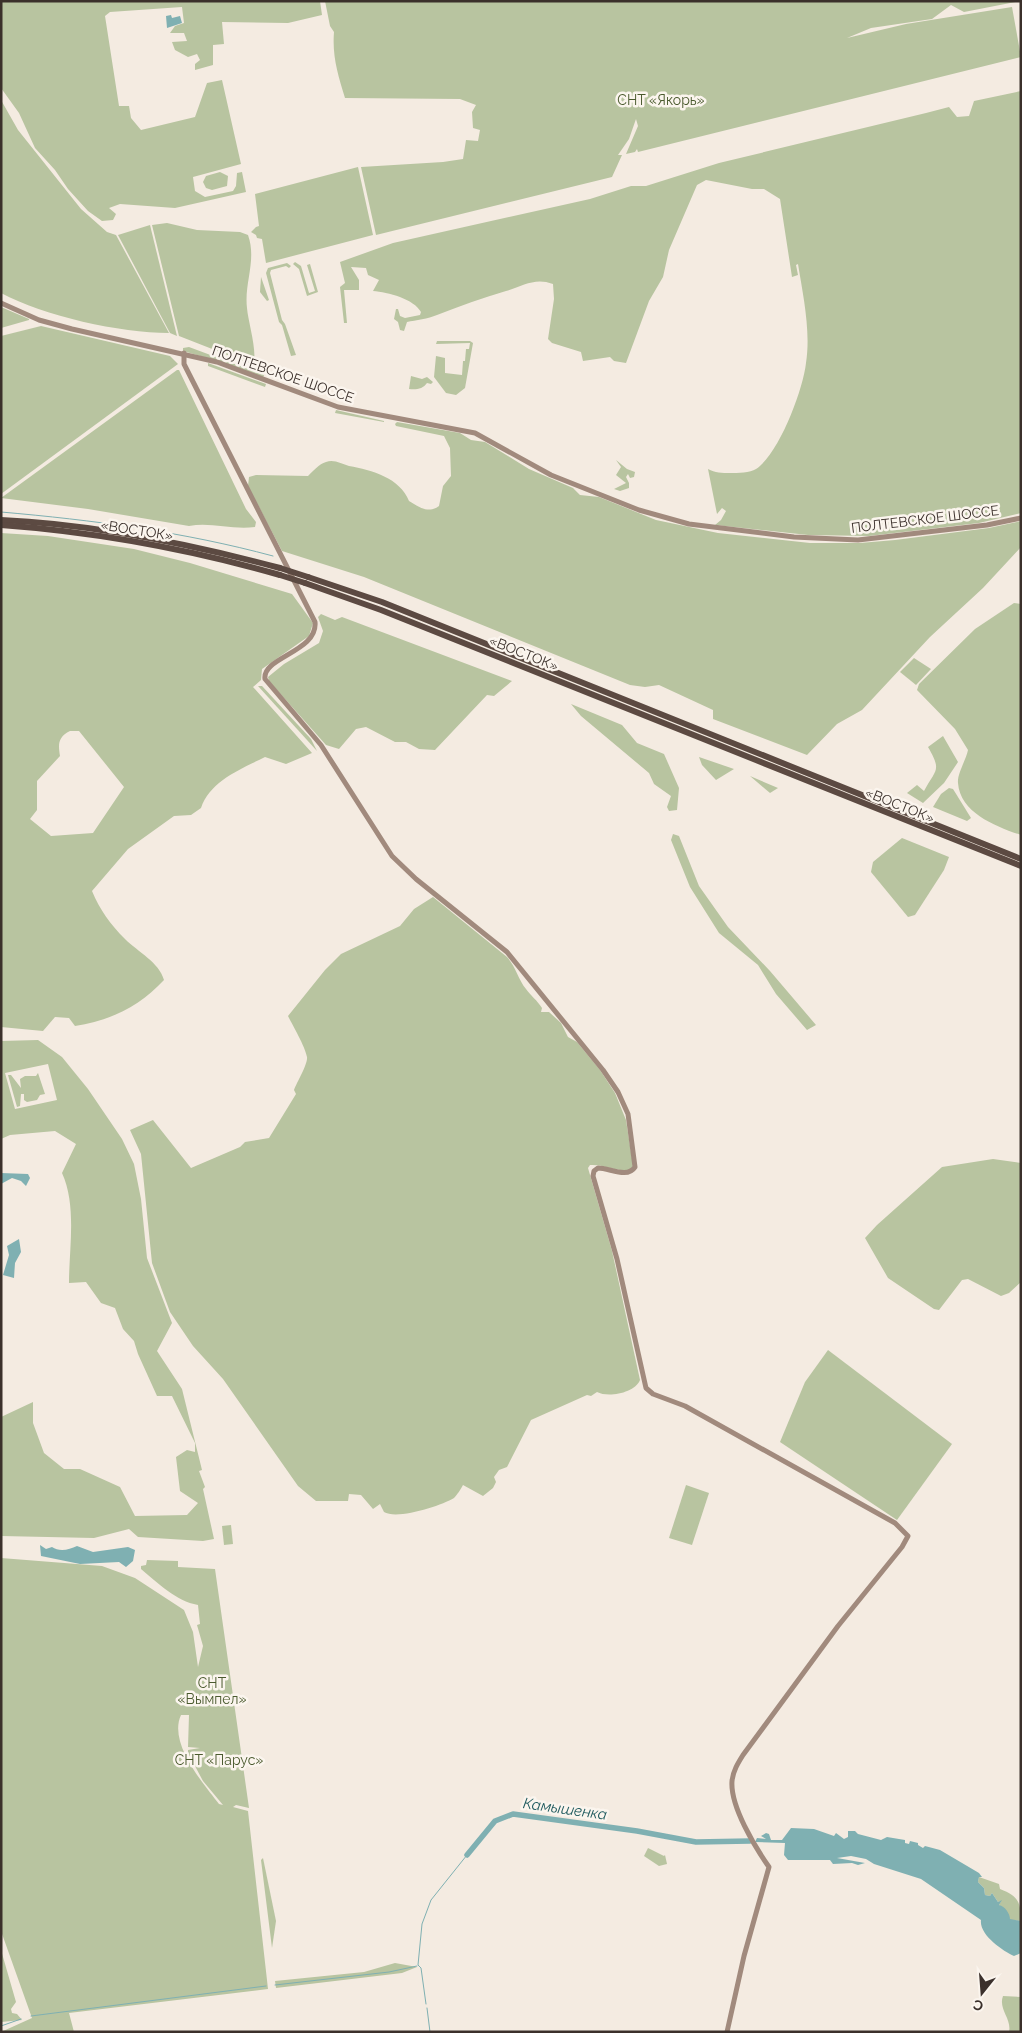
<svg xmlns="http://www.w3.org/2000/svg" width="1022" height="2033" font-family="Raleway,sans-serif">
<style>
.green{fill:#b8c4a0;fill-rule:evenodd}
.water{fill:#7fb0b2}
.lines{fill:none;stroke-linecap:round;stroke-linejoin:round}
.stream{stroke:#7fb0b2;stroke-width:1}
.river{stroke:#7fb0b2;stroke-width:5.5}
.secondary{stroke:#a18a7d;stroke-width:5}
.highway{stroke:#5c4a42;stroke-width:6}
.highway-bridge{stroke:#5c4a42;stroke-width:6}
.labels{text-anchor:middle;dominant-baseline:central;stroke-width:5;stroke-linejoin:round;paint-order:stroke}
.park-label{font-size:14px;fill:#4a5a2e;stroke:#fbf5ee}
.street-label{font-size:14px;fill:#3b302b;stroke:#fbf5ee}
.water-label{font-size:15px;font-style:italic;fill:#1f5a5e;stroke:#fbf5ee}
</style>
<rect width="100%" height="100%" fill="#f4ebe1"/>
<!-- green -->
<g class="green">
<path d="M1 1H320L322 15 288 23 222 22 224 44 213 45V65L195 70V64L200 60 197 54 188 57 175 50 172 42 187 41 184 33H170L175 26 184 23 182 7 110 12 105 16 119 106H129L131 118 141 130 195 117 207 83 222 80 241 164 193 177 195 191 205 197 233 191 236 186 237 173 242 172 246 192 175 208 120 204 109 208 116 214 113 220 102 221 88 211 68 189 55 170 35 148 19 113 1 88Z"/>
<path d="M325 1H1021L964 12 951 5 932 19 871 28 847 38 906 24 1012 7 1021 57 638 152 637 149 635 152 626 154 638 126 636 119 629 139 618 155H622L612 177 376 235 361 167 443 162 463 159 466 140 478 141 480 130 473 128 472 112 476 105 460 99 345 98C338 75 332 56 334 32L330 26Z"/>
<path d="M1021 91V513L979 523 869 536 808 535 715 525 721 520 726 511 722 508 717 514 708 469C715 473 722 473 730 473 738 473 750 473 756 469 779 454 803 390 806 363 811 331 803 295 798 264L796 265 798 275 792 277 780 199 764 189H752L706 180 697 185 669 250 663 277 649 301 626 363 614 361 610 357 583 361 581 352 552 343 548 339 554 299 553 284C535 277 523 286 506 291 482 298 460 306 437 315 428 319 416 320 407 322L404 331 400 330 398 322 394 319 396 309H398L400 316 405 318 420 315 421 312C414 299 388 292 373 291L379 280 368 275 366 268 351 267 359 280V290H344L347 323H344L340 287 345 283 340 262 393 243 590 199 631 186H646L719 163 926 113 949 107 957 117 969 116 974 101Z"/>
<path d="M1 100 18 130 81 209 107 232 116 235 169 333C120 333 44 316 1 293Z"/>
<path d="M358 167 373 235 266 263 262 239 257 238 256 235 251 232 256 227 259 226 255 194Z"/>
<path d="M220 172 228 176 227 186 212 190 206 188 203 182 206 176Z"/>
<path d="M167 223 197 230 240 232 248 235C257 260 244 283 247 308 248 322 258 352 253 365L179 336 152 225Z"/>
<path d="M150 225 177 336 170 333 118 235Z"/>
<path d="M295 262 301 266 309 293 315 291 307 265 310 264 318 292 307 296 299 269 293 264Z"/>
<path d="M287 263 291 266 289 268 286 266 271 270 270 273 282 320 285 324 296 355 291 356 282 325 279 322 266 273 268 268Z"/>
<path d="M261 277 269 300 267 301 260 292Z"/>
<path d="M1 307 29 319V320L1 328Z"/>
<path d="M41 326 170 356 178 364 1 494V336Z"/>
<path d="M437 341H470L473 343 465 388 456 395 446 393 434 377 436 356 445 358V373L462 375 463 361H465L466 349H469L470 343 436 344Z"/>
<path d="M189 347 264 375 263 378 221 362 183 351V348Z"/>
<path d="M208 363 266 384 265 387 208 366Z"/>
<path d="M177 370H179L246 509 256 522 255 527C232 530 211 522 189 526L88 509 1 498Z"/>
<path d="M411 376 422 379 427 377 433 382 431 384 427 383C423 389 416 390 409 389Z"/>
<path d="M336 410 384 421V422L335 413Z"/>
<path d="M397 422 460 433 471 440 485 442 529 469 573 488 580 495 599 497 656 520 718 533 810 543H860L895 540 989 528 1021 521V547L983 588 930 637 862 710 837 724 807 755 713 719V710L659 685 645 687 630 685 364 577 282 551 248 486 249 477 256 475 308 476C313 471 319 464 326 462 334 459 342 464 349 466 372 470 400 478 409 501 419 507 428 514 439 506L443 486 451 476 450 448 444 436 396 426 395 424Z"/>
<path d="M616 460 627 469 635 472 634 477 630 478 628 474 626 477 629 483V488L620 491 614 489 626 483 616 475 621 467Z"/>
<path d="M1 533 48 536 134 549 190 563 292 594 313 623 309 636 262 669 261 680 253 687 312 753 286 764 265 757C241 769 210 781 201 808L191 815 174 816 128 849 92 891C100 910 110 924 125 939 138 952 159 962 164 980 140 1006 110 1021 75 1026L69 1018 55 1017 43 1031 1 1027ZM70 731H79L124 787 93 833 51 836 30 819 37 810V781L60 756C58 744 58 737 70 731Z"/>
<path d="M1014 603 1021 604V835C997 827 960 813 958 783 957 774 966 760 968 750L955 729 917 690 919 684 975 629Z"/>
<path d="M321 614 335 620 342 617 512 681 494 696 487 695 435 750 419 749 406 742H395L366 727 356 729 339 749 326 745 269 681 268 677 284 664 319 643 323 631 318 617Z"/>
<path d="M914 658 931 669 916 685 900 672Z"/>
<path d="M258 686H262L311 739 317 751Z"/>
<path d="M571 704 622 725 637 743 664 754 679 788 677 810 669 811 667 807 671 796 654 784 649 773 581 716Z"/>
<path d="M943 736 958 762 944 783 923 803 907 793 917 785 924 791C936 769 942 771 928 747Z"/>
<path d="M699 757 734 769 716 780 702 765Z"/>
<path d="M750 776 778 788 770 793Z"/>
<path d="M949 788 953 789 971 818 967 821 933 807 941 794Z"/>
<path d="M673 834 679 836 699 886 728 927 770 971 816 1025 807 1030 776 994 758 965 719 933 690 887 671 840Z"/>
<path d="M902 838 949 857 944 870 915 915 908 917 871 872 873 862Z"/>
<path d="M433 897 507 957C516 967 518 979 526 989 531 996 537 1000 542 1008L541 1012H549L561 1023 568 1037 577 1042 600 1070 615 1093 626 1120 633 1165 631 1170C616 1172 604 1164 590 1165L588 1168 612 1251 640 1380C635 1393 608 1398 597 1392L591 1396 587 1395 531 1420 507 1467 499 1470 494 1477 496 1482 493 1488 483 1496 463 1485C461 1489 457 1495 454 1498 441 1506 397 1520 384 1512L380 1504 373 1509 361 1495 349 1494 348 1501H316L298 1486 223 1379 193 1346 170 1312 152 1263 141 1154 130 1130 153 1120 191 1168 240 1147 245 1142 269 1138 296 1094 294 1090C297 1082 308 1064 307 1057 305 1046 293 1026 288 1016L325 970 341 954 400 926 414 909Z"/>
<path d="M38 1040 62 1057 88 1089 122 1139 134 1164 141 1199 147 1258 172 1323 157 1351 182 1389 202 1470 199 1471 205 1487 203 1489 214 1539 203 1541 138 1537 129 1529 94 1538 1 1536V1417L33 1402V1423L44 1453 64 1469H80L120 1487 135 1516 187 1515 198 1503 180 1491 176 1457 187 1450 195 1452V1443L172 1396H157L138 1354 134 1341 123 1329 115 1308 101 1303 86 1282 69 1283C69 1248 77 1206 62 1173L76 1144 55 1131 10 1135 1 1139V1041ZM48 1064 57 1100 15 1109 5 1073Z"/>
<path d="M38 1073 45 1094 40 1095 37 1100 27 1102 24 1100V1094H21L20 1106 17 1107 8 1075H11L21 1088 20 1079 25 1076H36Z"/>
<path d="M993 1159 1021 1163V1282L1009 1293 1001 1296 968 1279 962 1280 939 1310 934 1309 888 1278 865 1238 877 1225 942 1167Z"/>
<path d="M828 1350 952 1444 897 1520 780 1442 805 1382Z"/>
<path d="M686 1485 709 1493 692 1545 669 1538Z"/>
<path d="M231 1525 233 1544 224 1545 222 1526Z"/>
<path d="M1 1558 102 1566 135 1578 184 1610 193 1632 198 1667 203 1646 197 1625 200 1624 198 1605C176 1601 158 1583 141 1569V1566L146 1565 147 1560 178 1561V1567L215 1569 249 1808 236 1805 233 1807 248 1811 268 1989 69 2013 74 2032H1L32 2018 1 1931ZM181 1715H189L188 1747 200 1748 188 1750V1753L203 1781 223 1805 219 1804C203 1783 168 1743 181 1715Z"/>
<path d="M648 1848 664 1856 665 1855 667 1864 659 1866 644 1856Z"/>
<path d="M263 1858 276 1921 272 1948 261 1860Z"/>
<path d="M979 1877 999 1884 1000 1889C1018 1896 1021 1902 1021 1921L1010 1920 1006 1912 999 1905 1001 1901 998 1902 992 1893 990 1896 985 1895 984 1888 978 1882Z"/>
<path d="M1 1950 16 2002 11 2009 12 2013 17 2014 22 2020 1 2022Z"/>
<path d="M395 1963 417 1967 402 1973 276 1988 275 1981 364 1972Z"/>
<path d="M1003 1996 1021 1997V2032H1009C1012 2019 998 2009 1003 1996Z"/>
</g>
<!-- water -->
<g class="water">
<path d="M171 15 172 18 180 16 182 23 167 28 166 16Z"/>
<path d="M1 1173 28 1174 30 1178 26 1186 21 1181 12 1178 1 1184Z"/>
<path d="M19 1239 21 1252 15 1263 14 1278 3 1275 9 1255 7 1246Z"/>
<path d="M40 1545 46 1549 52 1547C59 1552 69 1550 77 1546L93 1552 128 1547 135 1550 133 1561 126 1567 119 1562 80 1564 41 1556Z"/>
<path d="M791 1828 814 1829 834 1836 836 1833 844 1839 848 1837V1831H855L858 1834 881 1840 887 1837 905 1840V1843L909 1844 910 1841 918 1843V1845L923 1848 925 1846 940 1850 979 1873 982 1877H979L978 1882 984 1888 985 1895 990 1896 992 1893 998 1902 1002 1900 999 1905C1005 1906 1010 1914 1010 1919L1021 1921V1953L1014 1956C1003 1951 979 1935 981 1920L921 1879 874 1864 866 1859 851 1856 837 1858 865 1863 858 1865 852 1863 833 1864 830 1860H788L784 1855 785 1843 755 1842 757 1838 766 1839 761 1836 766 1833 769 1834 771 1840H782Z"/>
</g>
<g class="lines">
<!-- stream -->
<g class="stream">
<path d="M1 512C93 520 184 532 273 556"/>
<path d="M275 1985 389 1972 417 1966"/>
<path d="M426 2004 421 1968 418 1965 422 1924 431 1900 467 1855"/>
<path d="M427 2008 430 2032"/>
<path d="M31 2016 266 1986"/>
<path d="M1 2026 21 2019"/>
</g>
<!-- river -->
<path class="river" d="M467 1855 495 1821 513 1814 637 1831 696 1842 750 1841"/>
<!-- secondary -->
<g class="secondary">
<path d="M1 303 39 320 72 329 217 362 338 407 475 433 551 475 639 510 689 524 794 537 858 540 987 525 1021 518"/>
<path d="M184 353V364L315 622C318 652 262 657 265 679L321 745 392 856 416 879 507 952 603 1070 618 1092 628 1114 635 1167C627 1179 610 1168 598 1168L594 1171 593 1176 617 1259 646 1388 653 1394 685 1406 895 1523 908 1536 902 1547 838 1626 743 1755C738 1763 733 1771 732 1781 730 1806 755 1847 769 1867L744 1956 727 2032"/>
</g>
<!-- highway -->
<g class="highway">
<path d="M1 520C95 524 190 544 280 568"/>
<path d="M1 525C96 532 189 549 280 575"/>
<path d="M308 577 382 602 1021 859"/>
<path d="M305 583 381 610 1021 866"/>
</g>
<!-- highway-bridge -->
<g class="highway-bridge">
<path d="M280 568 308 577"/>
<path d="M280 575 305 583"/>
</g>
</g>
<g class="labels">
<!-- park labels -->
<g class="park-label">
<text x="661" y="100">СНТ «Якорь»</text>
<text x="212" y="1683">СНТ<tspan x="212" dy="16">«Вымпел»</tspan></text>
<text x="219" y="1760">СНТ «Парус»</text>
</g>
<!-- street labels -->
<g class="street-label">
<text transform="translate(283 374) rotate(19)">ПОЛТЕВСКОЕ ШОССЕ</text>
<text transform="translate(925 519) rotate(-7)">ПОЛТЕВСКОЕ ШОССЕ</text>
<text transform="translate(137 530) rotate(9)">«ВОСТОК»</text>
<text transform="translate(524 653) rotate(22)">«ВОСТОК»</text>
<text transform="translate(900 805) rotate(22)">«ВОСТОК»</text>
</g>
<!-- water labels -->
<g class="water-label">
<text transform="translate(565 1809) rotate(8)">Камышенка</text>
</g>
</g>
<!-- border -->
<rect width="1022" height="2033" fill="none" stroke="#3b302b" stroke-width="5"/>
<!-- north arrow -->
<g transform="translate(982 1993) rotate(197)" stroke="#fbf5ee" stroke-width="4" paint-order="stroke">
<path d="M0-4L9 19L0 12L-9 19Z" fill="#3b302b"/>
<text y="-8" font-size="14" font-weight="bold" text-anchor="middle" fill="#3b302b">С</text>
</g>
</svg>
